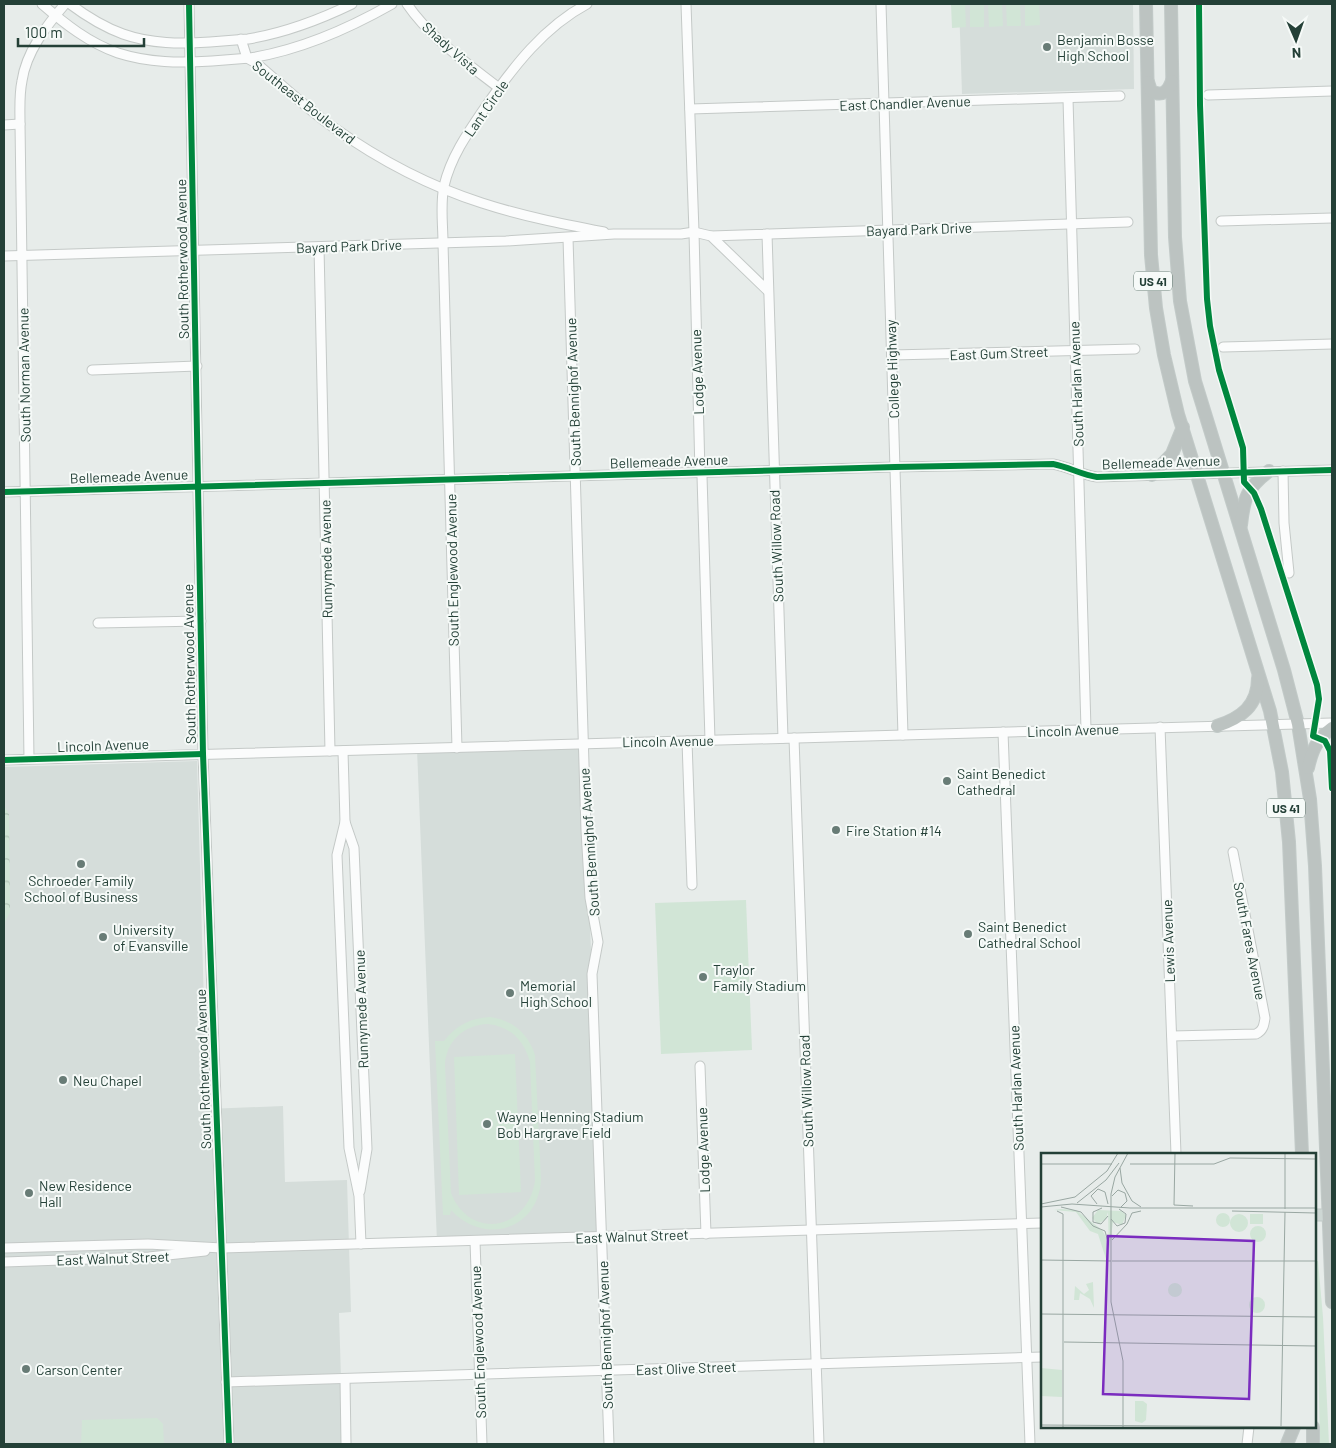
<svg xmlns="http://www.w3.org/2000/svg" width="1336" height="1448" font-family="Barlow,sans-serif">
<style>
.built{fill:#d5ddda}
.green{fill:#d1e5d6;fill-rule:evenodd}
.park{fill:url(#park-crowns)}
.lines{fill:none;stroke-linecap:round;stroke-linejoin:round}
.minor-casing{stroke:#c4c9c7;stroke-width:11}
.major-casing{stroke:#c2cac8;stroke-width:13}
.highway-casing{stroke:#c2cac8;stroke-width:14}
.minor{stroke:#fbfcfc;stroke-width:9}
.major{stroke:#ced7d4;stroke-width:11}
.highway{stroke:#bcc3c1;stroke-width:12}
.cycleway-casing{stroke:#f6faf8;stroke-width:9}
.cycleway{stroke:#00873e;stroke-width:6}
.poi-dot{fill:#687c76;stroke:#f6faf8;stroke-width:2}
.labels{text-anchor:middle;dominant-baseline:central;stroke-width:4;stroke-linejoin:round;paint-order:stroke}
.shield{fill:#f6faf8;stroke:#637871;stroke-width:1}
.shield-label{font-size:12px;font-weight:bold;fill:#244037}
.poi-label{font-size:14px;fill:#244037;stroke:#f6faf8;text-anchor:start}
.street-label{font-size:14px;fill:#244037;stroke:#f6faf8}
.inset-road{fill:none;stroke:#99a7a2;stroke-width:1}
.view{fill:#7b2cbf;fill-opacity:0.15;stroke:#7b2cbf;stroke-width:2.5}
.inset-edge{fill:none;stroke:#244037;stroke-width:2.5}
</style>
<defs>
<pattern id="park-crowns" width="20" height="18" patternUnits="userSpaceOnUse" patternTransform="scale(1.25)"><rect width="20" height="18" fill="#d1e5d6"/><path d="M2 6a3 3 0 1 1 6 0M12 15a3 3 0 1 1 6 0" fill="none" stroke="#b3c6b8"/></pattern>
</defs>
<rect width="100%" height="100%" fill="#e7ecea"/>
<!-- built -->
<g class="built">
<path d="M959 4H1133L1134 89 962 94Z"/>
<path d="M583 743 602 1237 437 1242 417 749Z"/>
<path d="M197 761 207 1109 283 1106 285 1182 347 1180 351 1312 339 1313 343 1444H4V767Z"/>
</g>
<!-- green -->
<g class="green">
<path d="M951 4H965L966 27 952 28Z"/>
<rect x="970" y="4" width="14" height="23"/>
<path d="M988 4H1002L1003 26 989 27Z"/>
<path d="M1006 4H1020L1021 26H1007Z"/>
<path d="M1025 4H1039L1040 25 1025 26Z"/>
<path d="M746 900 752 1050 661 1054 655 903Z"/>
<path d="M490 1017C512 1020 528 1033 535 1055L541 1179C539 1230 484 1246 451 1210L450 1215H443L435 1041H444C456 1025 471 1018 490 1017ZM488 1024C511 1027 524 1040 530 1062L535 1181C528 1230 470 1241 451 1193L445 1065C446 1041 464 1025 488 1024Z"/>
<path d="M515 1054 521 1192 459 1195 454 1057Z"/>
<path d="M1316 1261H1318L1323 1317 1329 1444H1320Z"/>
<path d="M157 1418 163 1424 164 1444H81L82 1420Z"/>
</g>
<!-- park -->
<path class="park" d="M4 806 9 814 10 912 4 924Z"/>
<g class="lines">
<!-- minor casing -->
<g class="minor-casing">
<g id="minor">
<path d="M42 4C65 24 89 43 118 53 149 63 180 63 212 61 225 60 238 59 250 58 301 50 348 29 392 4"/>
<path d="M70 4C86 16 104 27 123 34 151 44 181 44 210 42 222 41 235 40 248 39 284 33 319 20 352 4"/>
<path d="M189 4 203 754 229 1444"/>
<path d="M407 4C430 38 467 63 499 88"/>
<path d="M686 4 694 232 700 473 702 476 710 740"/>
<path d="M881 4 903 735"/>
<path d="M241 39 247 58 256 63C282 85 306 108 333 127 378 159 429 186 482 203 522 216 563 224 604 232"/>
<path d="M1208 95 1332 91"/>
<path d="M1068 99 1086 729"/>
<path d="M690 109 1120 96"/>
<path d="M4 125 20 124"/>
<path d="M1221 221 1332 218"/>
<path d="M767 234 783 738"/>
<path d="M711 236 1128 222"/>
<path d="M568 238 586 830 590 898 598 942 592 974 609 1444"/>
<path d="M319 247 330 751"/>
<path d="M4 256 506 241 614 234H681L694 232 711 236 768 291"/>
<path d="M1223 347 1332 344"/>
<path d="M892 355 1135 349"/>
<path d="M92 370 197 366"/>
<path d="M1283 471 1284 523 1289 573"/>
<path d="M4 492 895 467 1053 464C1069 467 1082 475 1097 477L1332 470"/>
<path d="M98 623 201 621"/>
<path d="M1160 727 1176 1154"/>
<path d="M1003 732 1030 1444"/>
<path d="M794 738 819 1444"/>
<path d="M687 741 692 885"/>
<path d="M457 748 443 243C443 225 440 204 444 186 451 156 469 131 486 106 514 66 544 27 587 4"/>
<path d="M343 751 345 822 337 855 349 1148 359 1196 361 1244"/>
<path d="M29 759 20 124C20 109 19 95 22 81 26 52 47 25 65 4"/>
<path d="M4 760 1332 723"/>
<path d="M345 822 354 848 367 1149 360 1191"/>
<path d="M1172 1036 1256 1034C1263 1031 1264 1025 1265 1018L1233 852"/>
<path d="M700 1066 706 1234"/>
<path d="M475 1241 482 1444"/>
<path d="M4 1248 148 1244 222 1248 1042 1223"/>
<path d="M4 1262 149 1257 205 1251"/>
<path d="M345 1379 346 1444"/>
<path d="M226 1382 1042 1357"/>
<path d="M1247 1444 1249 1427"/>
</g>
</g>
<!-- major casing -->
<g class="major-casing">
<path id="major" d="M1315 1215H1332"/>
</g>
<!-- highway casing -->
<g class="highway-casing">
<g id="highway">
<path d="M1146 4 1151 255 1156 308 1164 355 1178 414 1270 711 1282 772 1289 842 1302 1154"/>
<path d="M1171 4 1175 237 1180 301 1195 381 1284 670 1298 724 1310 799 1315 866 1332 1302"/>
<path d="M1148 82 1151 91C1162 97 1168 92 1172 81"/>
<path d="M1152 475 1172 454 1183 427"/>
<path d="M1241 525C1244 497 1247 488 1269 471"/>
<path d="M1217 726C1241 718 1258 706 1258 678"/>
<path d="M1308 768C1312 750 1317 739 1332 728"/>
<path d="M1313 1427V1444"/>
<path d="M1287 1444 1294 1427"/>
</g>
</g>
<!-- minor -->
<use href="#minor" class="minor"/>
<!-- major -->
<use href="#major" class="major"/>
<!-- highway -->
<use href="#highway" class="highway"/>
<!-- cycleway casing -->
<g class="cycleway-casing">
<g id="cycleway">
<path d="M189 4 203 754 229 1444"/>
<path d="M1199 4 1200 105 1207 299 1210 326 1219 370 1243 448 1244 482 1254 493 1261 509 1317 685 1319 699 1313 736 1325 741 1330 751 1332 788"/>
<path d="M4 492 895 467 1053 464C1069 467 1082 475 1097 477L1332 470"/>
<path d="M4 760 203 754"/>
</g>
</g>
<!-- cycleway -->
<use href="#cycleway" class="cycleway"/>
</g>
<!-- markers -->
<g class="poi-dot">
<circle cx="1047" cy="47" r="5"/>
<circle cx="947" cy="781" r="5"/>
<circle cx="836" cy="830" r="5"/>
<circle cx="81" cy="864" r="5"/>
<circle cx="968" cy="934" r="5"/>
<circle cx="103" cy="937" r="5"/>
<circle cx="703" cy="977" r="5"/>
<circle cx="510" cy="993" r="5"/>
<circle cx="63" cy="1080" r="5"/>
<circle cx="487" cy="1124" r="5"/>
<circle cx="29" cy="1193" r="5"/>
<circle cx="26" cy="1369" r="5"/>
</g>
<g class="labels">
<!-- shield labels -->
<g class="shield">
<rect x="1134" y="271.5" width="38" height="19" rx="4"/>
<rect x="1267" y="798.5" width="38" height="19" rx="4"/>
</g>
<g class="shield-label">
<text x="1153" y="281">US 41</text>
<text x="1286" y="808">US 41</text>
</g>
<!-- poi labels -->
<g class="poi-label">
<text x="1057" y="39">Benjamin Bosse<tspan x="1057" dy="16">High School</tspan></text>
<text x="957" y="773">Saint Benedict<tspan x="957" dy="16">Cathedral</tspan></text>
<text x="846" y="830">Fire Station #14</text>
<text x="81" y="880" text-anchor="middle">Schroeder Family<tspan x="81" dy="16">School of Business</tspan></text>
<text x="978" y="926">Saint Benedict<tspan x="978" dy="16">Cathedral School</tspan></text>
<text x="113" y="929">University<tspan x="113" dy="16">of Evansville</tspan></text>
<text x="713" y="969">Traylor<tspan x="713" dy="16">Family Stadium</tspan></text>
<text x="520" y="985">Memorial<tspan x="520" dy="16">High School</tspan></text>
<text x="73" y="1080">Neu Chapel</text>
<text x="497" y="1116">Wayne Henning Stadium<tspan x="497" dy="16">Bob Hargrave Field</tspan></text>
<text x="39" y="1185">New Residence<tspan x="39" dy="16">Hall</tspan></text>
<text x="36" y="1369">Carson Center</text>
</g>
<!-- street labels -->
<g class="street-label">
<text transform="translate(451 48) rotate(42)">Shady Vista</text>
<text transform="translate(304 102) rotate(38)">Southeast Boulevard</text>
<text transform="translate(905 103) rotate(-2)">East Chandler Avenue</text>
<text transform="translate(486 108) rotate(-55)">Lant Circle</text>
<text transform="translate(919 229) rotate(-2)">Bayard Park Drive</text>
<text transform="translate(349 246) rotate(-2)">Bayard Park Drive</text>
<text transform="translate(182 259) rotate(-91)">South Rotherwood Avenue</text>
<text transform="translate(999 353) rotate(-2)">East Gum Street</text>
<text transform="translate(892 369) rotate(-92)">College Highway</text>
<text transform="translate(697 372) rotate(-92)">Lodge Avenue</text>
<text transform="translate(24 375) rotate(-91)">South Norman Avenue</text>
<text transform="translate(1076 384) rotate(-92)">South Harlan Avenue</text>
<text transform="translate(573 392) rotate(-92)">South Bennighof Avenue</text>
<text transform="translate(669 461) rotate(-2)">Bellemeade Avenue</text>
<text transform="translate(1161 462) rotate(-2)">Bellemeade Avenue</text>
<text transform="translate(129 476) rotate(-2)">Bellemeade Avenue</text>
<text transform="translate(776 546) rotate(-92)">South Willow Road</text>
<text transform="translate(326 559) rotate(-91)">Runnymede Avenue</text>
<text transform="translate(452 570) rotate(-91)">South Englewood Avenue</text>
<text transform="translate(189 664) rotate(-91)">South Rotherwood Avenue</text>
<text transform="translate(1073 730) rotate(-2)">Lincoln Avenue</text>
<text transform="translate(668 741) rotate(-1)">Lincoln Avenue</text>
<text transform="translate(103 745) rotate(-2)">Lincoln Avenue</text>
<text transform="translate(589 842) rotate(-94)">South Bennighof Avenue</text>
<text transform="translate(1168 941) rotate(-92)">Lewis Avenue</text>
<text transform="translate(1250 941) rotate(79)">South Fares Avenue</text>
<text transform="translate(361 1009) rotate(-92)">Runnymede Avenue</text>
<text transform="translate(203 1069) rotate(-92)">South Rotherwood Avenue</text>
<text transform="translate(1016 1088) rotate(-92)">South Harlan Avenue</text>
<text transform="translate(806 1091) rotate(-92)">South Willow Road</text>
<text transform="translate(703 1150) rotate(-92)">Lodge Avenue</text>
<text transform="translate(632 1236) rotate(-2)">East Walnut Street</text>
<text transform="translate(113 1258) rotate(-2)">East Walnut Street</text>
<text transform="translate(605 1335) rotate(-92)">South Bennighof Avenue</text>
<text transform="translate(478 1342) rotate(-92)">South Englewood Avenue</text>
<text transform="translate(686 1368) rotate(-2)">East Olive Street</text>
</g>
</g>
<!-- overview -->
<g transform="translate(1041 1153)">
<rect width="275" height="275" fill="#e7ecea"/>
<path d="M20 56 35 57 61 77 65 84V106L57 81 49 78 35 59 13 57ZM57 57 80 58 85 62 81 72 72 69 68 97 67 59 65 66 57 71 51 65ZM189 70a9 9 0 1 1 18 0a9 9 0 1 1-18 0ZM209 81a8 8 0 1 1 16 0a8 8 0 1 1-16 0ZM127 137a7 7 0 1 1 14 0a7 7 0 1 1-14 0ZM94 248H102L106 251 105 267 101 270 94 268Z" fill="#d1e5d6"/>
<path d="M52 129 53 155 49 146 39 140 38 147H33L34 133 43 141 48 137 45 131Z" fill="#d1e5d6"/>
<path d="M175 67a7 7 0 1 1 14 0a7 7 0 1 1-14 0ZM209 61H222V71H209ZM208 152a8 8 0 1 1 16 0a8 8 0 1 1-16 0ZM0 215 21 217V244L0 243Z" fill="#d1e5d6"/>
<path class="inset-road" d="M134 0 133 52 152 53M244 0V56M0 11H71M89 11H173L189 5 275 6M79 15 81 30 91 48 100 54M71 43 77 37 84 40 86 48 80 54M36 50 65 27 78 10M0 51 34 44 66 18 77 0M56 51 50 43 57 36 64 39 67 51M0 54 31 51 89 55H275M20 54 40 59 52 73 64 78 67 89M61 55 52 59V69L60 71 67 63M16 58 22 61V275M191 58 275 60M70 66 76 73 84 70 85 61 78 56M71 87 86 71 91 60 100 58M0 107 70 108M71 108H244M244 108H275M0 161 275 164M23 189 275 193M0 272 275 274M240 273 244 59M82 275V208L70 149V41L74 24 87 0"/>
<path class="view" d="M67 83 213 88 208 246 62 241Z"/>
<rect width="275" height="275" class="inset-edge"/>
</g>
<!-- border -->
<rect width="1336" height="1448" fill="none" stroke="#244037" stroke-width="10"/>
<!-- north arrow -->
<g transform="translate(1296 40) rotate(178)" stroke="#f6faf8" stroke-width="4" paint-order="stroke">
<path d="M0-4L9 19L0 12L-9 19Z" fill="#244037"/>
<text y="-8" font-size="14" font-weight="bold" text-anchor="middle" fill="#244037">N</text>
</g>
<!-- scale -->
<path d="M18 38v8h126v-8" fill="none" stroke="#244037" stroke-width="2.5"/>
<text x="25" y="38" font-size="15" fill="#244037" stroke="#f6faf8" stroke-width="4" paint-order="stroke">100 m</text>
</svg>
